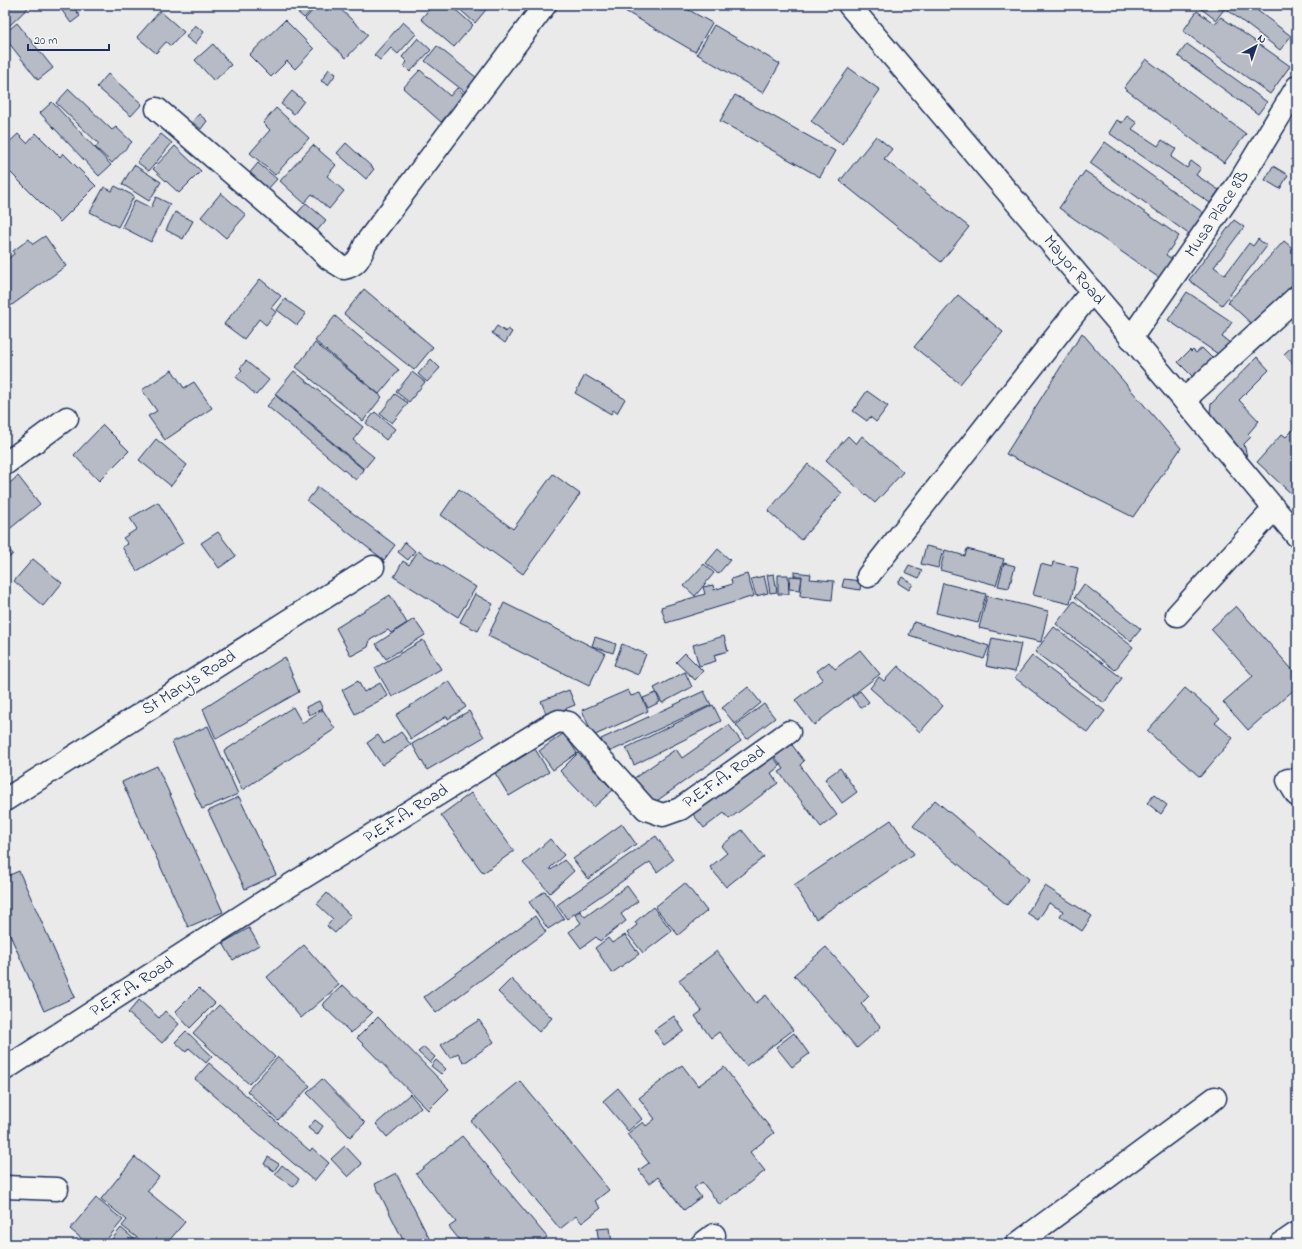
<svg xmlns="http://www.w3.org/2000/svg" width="1302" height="1249" font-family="'Indie Flower',sans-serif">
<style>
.building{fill:#b6bbc6;stroke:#1b2f5e}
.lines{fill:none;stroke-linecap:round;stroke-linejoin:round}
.minor-casing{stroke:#1b2f5e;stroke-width:25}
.minor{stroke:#f6f6f2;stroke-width:22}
.labels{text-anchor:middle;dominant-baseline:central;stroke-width:3;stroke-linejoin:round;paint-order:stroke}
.street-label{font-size:17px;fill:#1b2f5e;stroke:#f6f6f2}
</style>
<rect width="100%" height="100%" fill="#e9eae9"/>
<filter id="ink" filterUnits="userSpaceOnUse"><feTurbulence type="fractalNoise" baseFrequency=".025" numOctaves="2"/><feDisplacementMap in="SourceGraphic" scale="8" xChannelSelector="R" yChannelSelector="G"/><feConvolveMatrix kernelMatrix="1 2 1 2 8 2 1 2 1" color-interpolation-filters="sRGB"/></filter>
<g filter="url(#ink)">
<!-- building -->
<g class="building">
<path d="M5 5H31L10 25 5 19Z"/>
<path d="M58 5H72L80 16 71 23Z"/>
<path d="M289 5H316L304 18Z"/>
<path d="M321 5H336L368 35 346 58 305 19 316 7 318 8Z"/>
<path d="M429 5H450L473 25 454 47 421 19 431 7Z"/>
<path d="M455 5H488L489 6 475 23Z"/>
<path d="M628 5H680L712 23 695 52 625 11Z"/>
<path d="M1202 5H1250L1291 36 1280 50 1225 8 1216 20 1200 8Z"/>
<path d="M160 11 184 32 171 46 166 42 156 53 137 37Z"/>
<path d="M1197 11 1215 24 1221 17 1290 66 1270 94 1183 31Z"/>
<path d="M285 20 314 49 295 69 287 61 271 77 249 55Z"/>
<path d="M403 22 416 34 398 54 391 48 380 60 374 55Z"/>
<path d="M17 23 53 68 38 80 5 38V33Z"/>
<path d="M195 25 204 32 195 44 186 37Z"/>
<path d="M714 25 780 64 763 93 697 54Z"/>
<path d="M418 38 431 50 410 72 404 66 407 62 402 57Z"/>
<path d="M213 44 231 65 214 81 195 60Z"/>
<path d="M1187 44 1267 102 1258 114 1178 56Z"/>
<path d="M437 46 477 78 465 92 425 61Z"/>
<path d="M1146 59 1246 134 1224 163 1124 88Z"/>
<path d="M849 68 880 90 842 144 811 121Z"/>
<path d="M329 69 336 74 328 85 321 81Z"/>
<path d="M420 70 450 96 457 88 466 96 458 105 457 104 441 122 403 88Z"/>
<path d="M108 74 142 104 131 116 97 87Z"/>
<path d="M69 89 112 130 116 127 132 142 112 163 95 147 99 144 56 103Z"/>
<path d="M292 91 304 101 294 114 281 104Z"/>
<path d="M735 95 835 151 820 177 720 121Z"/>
<path d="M52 102 111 165 99 176 40 113Z"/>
<path d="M276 108 309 138 275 175 250 153 270 130 263 123Z"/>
<path d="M199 114 207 121 201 129 192 122Z"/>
<path d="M1127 116 1137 123 1132 129 1158 146 1162 140 1176 149 1171 157 1187 168 1191 161 1201 168 1196 175 1219 190 1210 203 1109 133 1117 120 1122 123Z"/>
<path d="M36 133 60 157 63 153 96 186 60 222 5 167V146L18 134 27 143Z"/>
<path d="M161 134 172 143 149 171 137 162Z"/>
<path d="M876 136 892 149 884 159 969 227 941 262 840 181Z"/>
<path d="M1105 142 1205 214 1190 235 1090 163Z"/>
<path d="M346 143 374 169 366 179 337 153Z"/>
<path d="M313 145 336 165 327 176 344 191 329 209 312 194 304 203 280 181Z"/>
<path d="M175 146 201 171 179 193 153 169Z"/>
<path d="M258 163 277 179 267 190 248 175Z"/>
<path d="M134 165 161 182 149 201 122 184Z"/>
<path d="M1273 166 1288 175 1280 189 1265 180Z"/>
<path d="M1085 171 1179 236 1166 255 1178 263 1165 282 1059 208Z"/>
<path d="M115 186 134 196 118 227 90 212 104 187 112 191Z"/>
<path d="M221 193 246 215 226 238 201 217Z"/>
<path d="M156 197 170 204 151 242 122 227 135 200 151 208Z"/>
<path d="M306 203 326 220 316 232 296 215Z"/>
<path d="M175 212 193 221 183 239 166 230Z"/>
<path d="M1234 220 1244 227 1214 267 1225 275 1249 243 1253 246 1258 239 1267 246 1222 305 1189 280Z"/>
<path d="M45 236 66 266 5 310V258L6 260 14 254 13 251 29 239 33 244Z"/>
<path d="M1284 241 1297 252V279L1254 326 1228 302Z"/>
<path d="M260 279 281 296 271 308 276 312 266 325 259 319 244 339 224 324Z"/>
<path d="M364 289 433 347 414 370 344 314Z"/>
<path d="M1187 292 1232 322 1222 337 1233 345 1224 358 1168 320Z"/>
<path d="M958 295 1003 332 960 384 914 347Z"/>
<path d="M285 299 306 314 297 325 277 310Z"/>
<path d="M335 316 399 370 379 394 315 341Z"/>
<path d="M497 326 506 332 508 329 512 332 505 343 492 333Z"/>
<path d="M1082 333 1181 448 1133 517 1006 454Z"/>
<path d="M1297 342V368L1284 354Z"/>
<path d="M315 343 382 397 363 421 296 367Z"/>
<path d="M1202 348 1216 362 1197 381 1178 362 1190 350 1191 352 1193 350 1196 353Z"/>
<path d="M1257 357 1269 370 1239 400 1259 421 1248 434 1251 437 1244 444 1247 457 1210 413 1211 404Z"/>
<path d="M431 359 440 368 427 382 418 374Z"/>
<path d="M246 361 269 380 256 395 236 377 242 370 240 368Z"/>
<path d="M172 370 184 388 194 382 212 408 165 440 148 416 157 411 142 390Z"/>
<path d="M294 371 363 427 353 440 374 457 364 469 275 394Z"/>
<path d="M412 372 425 382 409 402 396 392Z"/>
<path d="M585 375 625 399 617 413 613 410 611 414 575 393Z"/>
<path d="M867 391 888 406 876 422 870 417 867 421 853 411Z"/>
<path d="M395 394 408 403 392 423 380 414Z"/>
<path d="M276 396 364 470 356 480 267 406Z"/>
<path d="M375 412 395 429 386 440 366 423Z"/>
<path d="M103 425 129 451 99 481 74 455Z"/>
<path d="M1295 428 1297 429V499L1257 462 1282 434 1286 437Z"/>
<path d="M848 436 856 444 862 436 903 472 875 503 826 460Z"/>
<path d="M156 439 187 465 171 486 139 460Z"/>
<path d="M808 464 842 493 801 540 768 511Z"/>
<path d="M553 474 580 494 523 574 441 515 459 489 513 529Z"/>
<path d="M18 476 40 504 6 532 5 487Z"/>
<path d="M318 487 395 545 384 560 307 501Z"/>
<path d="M158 502 183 543 137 571 122 547 128 544 123 538 137 529 130 518Z"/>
<path d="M218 532 236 556 219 568 201 543Z"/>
<path d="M405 542 415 551 408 560 398 552Z"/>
<path d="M5 545 13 554 5 561Z"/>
<path d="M926 546 943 550 938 568 921 564Z"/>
<path d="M718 549 730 560 718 574 706 563Z"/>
<path d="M967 549 1004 559 996 585 940 570 945 550 965 556Z"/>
<path d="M418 551 476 587 458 617 394 577 403 561 409 565Z"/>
<path d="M33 559 62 583 43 606 14 581Z"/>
<path d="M1053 562 1078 568 1070 604 1033 595 1041 564 1052 567Z"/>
<path d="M1004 563 1015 566 1009 588 998 586Z"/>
<path d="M704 564 714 573 695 596 684 586Z"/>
<path d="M909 565 922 570 919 578 905 572Z"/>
<path d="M794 572 811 574 810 579 834 581 832 600 800 596 802 576H794Z"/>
<path d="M747 574 754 596 666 623 661 607 705 594 703 587 713 585 714 590 732 584 731 579Z"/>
<path d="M774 574 777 592 770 593 767 575Z"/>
<path d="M778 575H788L789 594H778Z"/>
<path d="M764 576 768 593 756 596 751 579Z"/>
<path d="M790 576 802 577 800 590 789 589Z"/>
<path d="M902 577 913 584 909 590 898 583Z"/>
<path d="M844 579 861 581 860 590 842 587Z"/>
<path d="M943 583 986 594 978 623 936 613Z"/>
<path d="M1084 584 1141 629 1131 641 1075 597Z"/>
<path d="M475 594 493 604 478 631 460 622Z"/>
<path d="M390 595 407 623 391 633 388 630 370 640 368 647 351 656 336 628Z"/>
<path d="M987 596 1048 611 1041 642 979 628Z"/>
<path d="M1074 601 1133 647 1115 670 1056 624Z"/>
<path d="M504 603 605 653 589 686 488 636Z"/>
<path d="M1236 606 1297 675V687L1248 730 1223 702 1253 676 1211 629Z"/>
<path d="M414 619 425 635 386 659 376 644Z"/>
<path d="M914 622 989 646 984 659 909 635Z"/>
<path d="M1054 627 1122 678 1104 703 1035 652Z"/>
<path d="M724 636 728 651 714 655 716 661 699 666 693 645Z"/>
<path d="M595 637 616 644 613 653 592 646Z"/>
<path d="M992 638 1021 644 1015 672 986 666Z"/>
<path d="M423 640 441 669 392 697 375 668Z"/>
<path d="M622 644 646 654 638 675 614 665Z"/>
<path d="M860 650 880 674 814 725 795 700 823 679 817 671 829 662 835 669Z"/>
<path d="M685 653 703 671 695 680 676 662Z"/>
<path d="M1032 656 1105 711 1088 733 1015 678Z"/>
<path d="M285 657 299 692 216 739 203 709Z"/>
<path d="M898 666 943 706 920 732 870 688 879 677 884 681Z"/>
<path d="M685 672 692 687 662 703 654 688Z"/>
<path d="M358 681 364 692 380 683 388 696 355 714 342 690Z"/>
<path d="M449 681 466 707 448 719 447 716 411 739 396 715Z"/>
<path d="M748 687 761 703 735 724 722 708Z"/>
<path d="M1185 688 1220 718 1215 723 1233 738 1200 777 1147 731Z"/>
<path d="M569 690 575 705 547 716 541 701Z"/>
<path d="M628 690 631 696 640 693 648 711 593 736 582 710Z"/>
<path d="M704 691 711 705 607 753 601 739Z"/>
<path d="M860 691 869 702 861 708 852 697Z"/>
<path d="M656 693 660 702 648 708 643 698Z"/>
<path d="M319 701 323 709 309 715 306 707Z"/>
<path d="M764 704 775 718 747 739 736 725Z"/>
<path d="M713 705 721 721 634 765 626 748Z"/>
<path d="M293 707 302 723 323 710 335 729 242 790 224 751Z"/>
<path d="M469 711 484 737 427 770 412 744Z"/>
<path d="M729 725 741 741 651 805 633 779 676 749 682 758Z"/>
<path d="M208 726 238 794 202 809 172 742Z"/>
<path d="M401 732 411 745 382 765 367 743 378 735 384 744Z"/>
<path d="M564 733 577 753 553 770 539 751Z"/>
<path d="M789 741 804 761 800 765 837 815 821 827 779 772 784 769 772 753Z"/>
<path d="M535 749 549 772 509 796 495 773Z"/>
<path d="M578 753 613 790 594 807 560 771Z"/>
<path d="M771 754 780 766 771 773 778 783 729 819 724 813 704 828 692 813Z"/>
<path d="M157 766 223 912 188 927 122 782Z"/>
<path d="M840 768 857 792 842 803 825 779Z"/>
<path d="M471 793 514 851 483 873 441 815Z"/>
<path d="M1154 795 1167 805 1161 814 1147 803Z"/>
<path d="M239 797 276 875 245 889 208 811Z"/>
<path d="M935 800 1029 879 1007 905 913 826Z"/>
<path d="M891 820 914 854 816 919 794 885Z"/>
<path d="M622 824 636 844 588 879 573 859Z"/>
<path d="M742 830 764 857 726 887 710 867 727 853 721 846Z"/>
<path d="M656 836 673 860 657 872 650 862 567 919 557 905Z"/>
<path d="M550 839 564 855 550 868 551 870 564 860 574 871 550 893 523 863Z"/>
<path d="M19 871 75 997 44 1011 5 924V877Z"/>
<path d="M685 883 707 911 678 935 655 907Z"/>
<path d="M627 886 638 901 621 914 626 921 600 941 596 937 581 948 569 932 581 923 575 915 580 911 585 917Z"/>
<path d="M1045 886 1092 916 1082 931 1060 916 1063 911 1049 903 1038 920 1027 913Z"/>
<path d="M545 891 564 919 548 929 529 902Z"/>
<path d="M327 893 351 916 335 933 327 926 333 919 317 904Z"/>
<path d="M653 907 672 931 643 953 627 933 637 925 635 922Z"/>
<path d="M535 916 546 932 436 1013 424 997Z"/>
<path d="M249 928 259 945 233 960 223 943Z"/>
<path d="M625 935 639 954 612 973 595 948 608 938 612 943Z"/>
<path d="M304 945 339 985 301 1018 267 977Z"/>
<path d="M826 947 869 996 861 1004 881 1027 857 1048 794 975Z"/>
<path d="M717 951 756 1003 766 995 793 1030 746 1066 719 1032 711 1038 695 1016 702 1011 679 980Z"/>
<path d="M511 979 552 1018 539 1032 498 992Z"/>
<path d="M343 985 372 1013 351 1033 322 1005Z"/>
<path d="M199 988 215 1003 190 1028 175 1012Z"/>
<path d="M139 1000 159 1018 165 1011 179 1024 162 1043 128 1013Z"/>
<path d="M219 1005 275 1057 249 1084 193 1033Z"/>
<path d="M674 1016 684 1031 664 1045 654 1030Z"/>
<path d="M378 1017 449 1089 428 1110 357 1038Z"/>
<path d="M479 1020 494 1042 464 1063 458 1053 450 1058 441 1045Z"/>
<path d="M186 1031 212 1056 206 1063 189 1048 186 1052 175 1042Z"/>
<path d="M794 1033 809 1054 792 1067 776 1047Z"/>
<path d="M424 1047 435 1057 430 1063 418 1052Z"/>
<path d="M278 1057 310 1086 278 1120 247 1091Z"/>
<path d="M436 1060 446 1069 441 1074 431 1066Z"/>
<path d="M209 1063 310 1151 312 1148 329 1163 314 1181 195 1079Z"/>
<path d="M682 1065 698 1086 724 1067 774 1133 750 1152 765 1171 720 1205 702 1182 694 1188 701 1197 684 1210 658 1177 649 1184 639 1170 649 1163 627 1134 643 1122 646 1126 655 1119 639 1098Z"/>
<path d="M322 1079 365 1123 350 1137 307 1093Z"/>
<path d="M520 1081 609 1190 595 1201 601 1208 582 1223 576 1216 560 1229 471 1121Z"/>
<path d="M618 1088 642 1119 628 1131 603 1101Z"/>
<path d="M410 1094 421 1107 387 1137 376 1124Z"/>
<path d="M315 1120 323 1126 317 1135 308 1128Z"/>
<path d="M462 1136 547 1237 539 1244H471L468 1240 463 1244 449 1227 456 1222 416 1174Z"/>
<path d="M345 1146 362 1164 348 1177 331 1159Z"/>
<path d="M135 1157 159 1177 147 1191 185 1222 166 1244H145L122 1226 127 1220 101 1199Z"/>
<path d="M268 1157 279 1164 274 1171 264 1164Z"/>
<path d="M282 1165 299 1179 293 1187 275 1174Z"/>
<path d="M396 1173 432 1244H405L375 1184Z"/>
<path d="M96 1198 123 1220 103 1244H88L70 1229Z"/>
<path d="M121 1228 140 1244H108Z"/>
<path d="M610 1228 612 1243 599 1244 597 1229Z"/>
</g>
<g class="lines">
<!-- minor casing -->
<g class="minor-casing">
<g id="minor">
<path d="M849 5 1184 400 1297 536"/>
<path d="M157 109 310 240 328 258 344 268C359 265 360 255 366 243L545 5"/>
<path d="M1131 338 1240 181 1297 87"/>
<path d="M1184 400 1297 297"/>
<path d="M5 464 67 418"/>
<path d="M868 576 1092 291"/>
<path d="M1177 615 1274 509"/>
<path d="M1288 780 1297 795"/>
<path d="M5 800 373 567"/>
<path d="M5 1069 268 899 552 724 559 721 569 723 646 809 663 815 680 809 789 732"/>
<path d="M5 1187 57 1189"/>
<path d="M702 1244 714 1235"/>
<path d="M1017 1244 1215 1098"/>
<path d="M1281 1244 1297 1233"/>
</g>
</g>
<!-- minor -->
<use href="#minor" class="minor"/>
</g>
</g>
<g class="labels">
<!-- street labels -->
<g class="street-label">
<text transform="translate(1217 214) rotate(-56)">Musa Place 8B</text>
<text transform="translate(1074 270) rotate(50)">Mayor Road</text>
<text transform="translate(189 683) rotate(-32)">St Mary's Road</text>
<text transform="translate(724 777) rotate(-35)">P.E.F.A. Road</text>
<text transform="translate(406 814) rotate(-32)">P.E.F.A. Road</text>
<text transform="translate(132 987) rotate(-33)">P.E.F.A. Road</text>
</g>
</g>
<!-- margin -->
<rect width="1302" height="1249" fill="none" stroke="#f6f6f2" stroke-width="20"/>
<rect x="10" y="10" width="1282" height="1229" fill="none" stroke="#1b2f5e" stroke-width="1.5" filter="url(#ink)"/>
<!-- north arrow -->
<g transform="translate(1256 46) rotate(40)" stroke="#f6f6f2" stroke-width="3" paint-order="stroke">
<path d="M0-3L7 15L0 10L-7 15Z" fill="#1b2f5e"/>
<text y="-6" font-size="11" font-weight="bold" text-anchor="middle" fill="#1b2f5e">N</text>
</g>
<!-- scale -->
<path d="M28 44v6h81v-6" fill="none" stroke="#1b2f5e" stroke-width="2"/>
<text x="34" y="44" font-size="12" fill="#1b2f5e" stroke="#f6f6f2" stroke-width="3" paint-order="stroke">20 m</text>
</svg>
